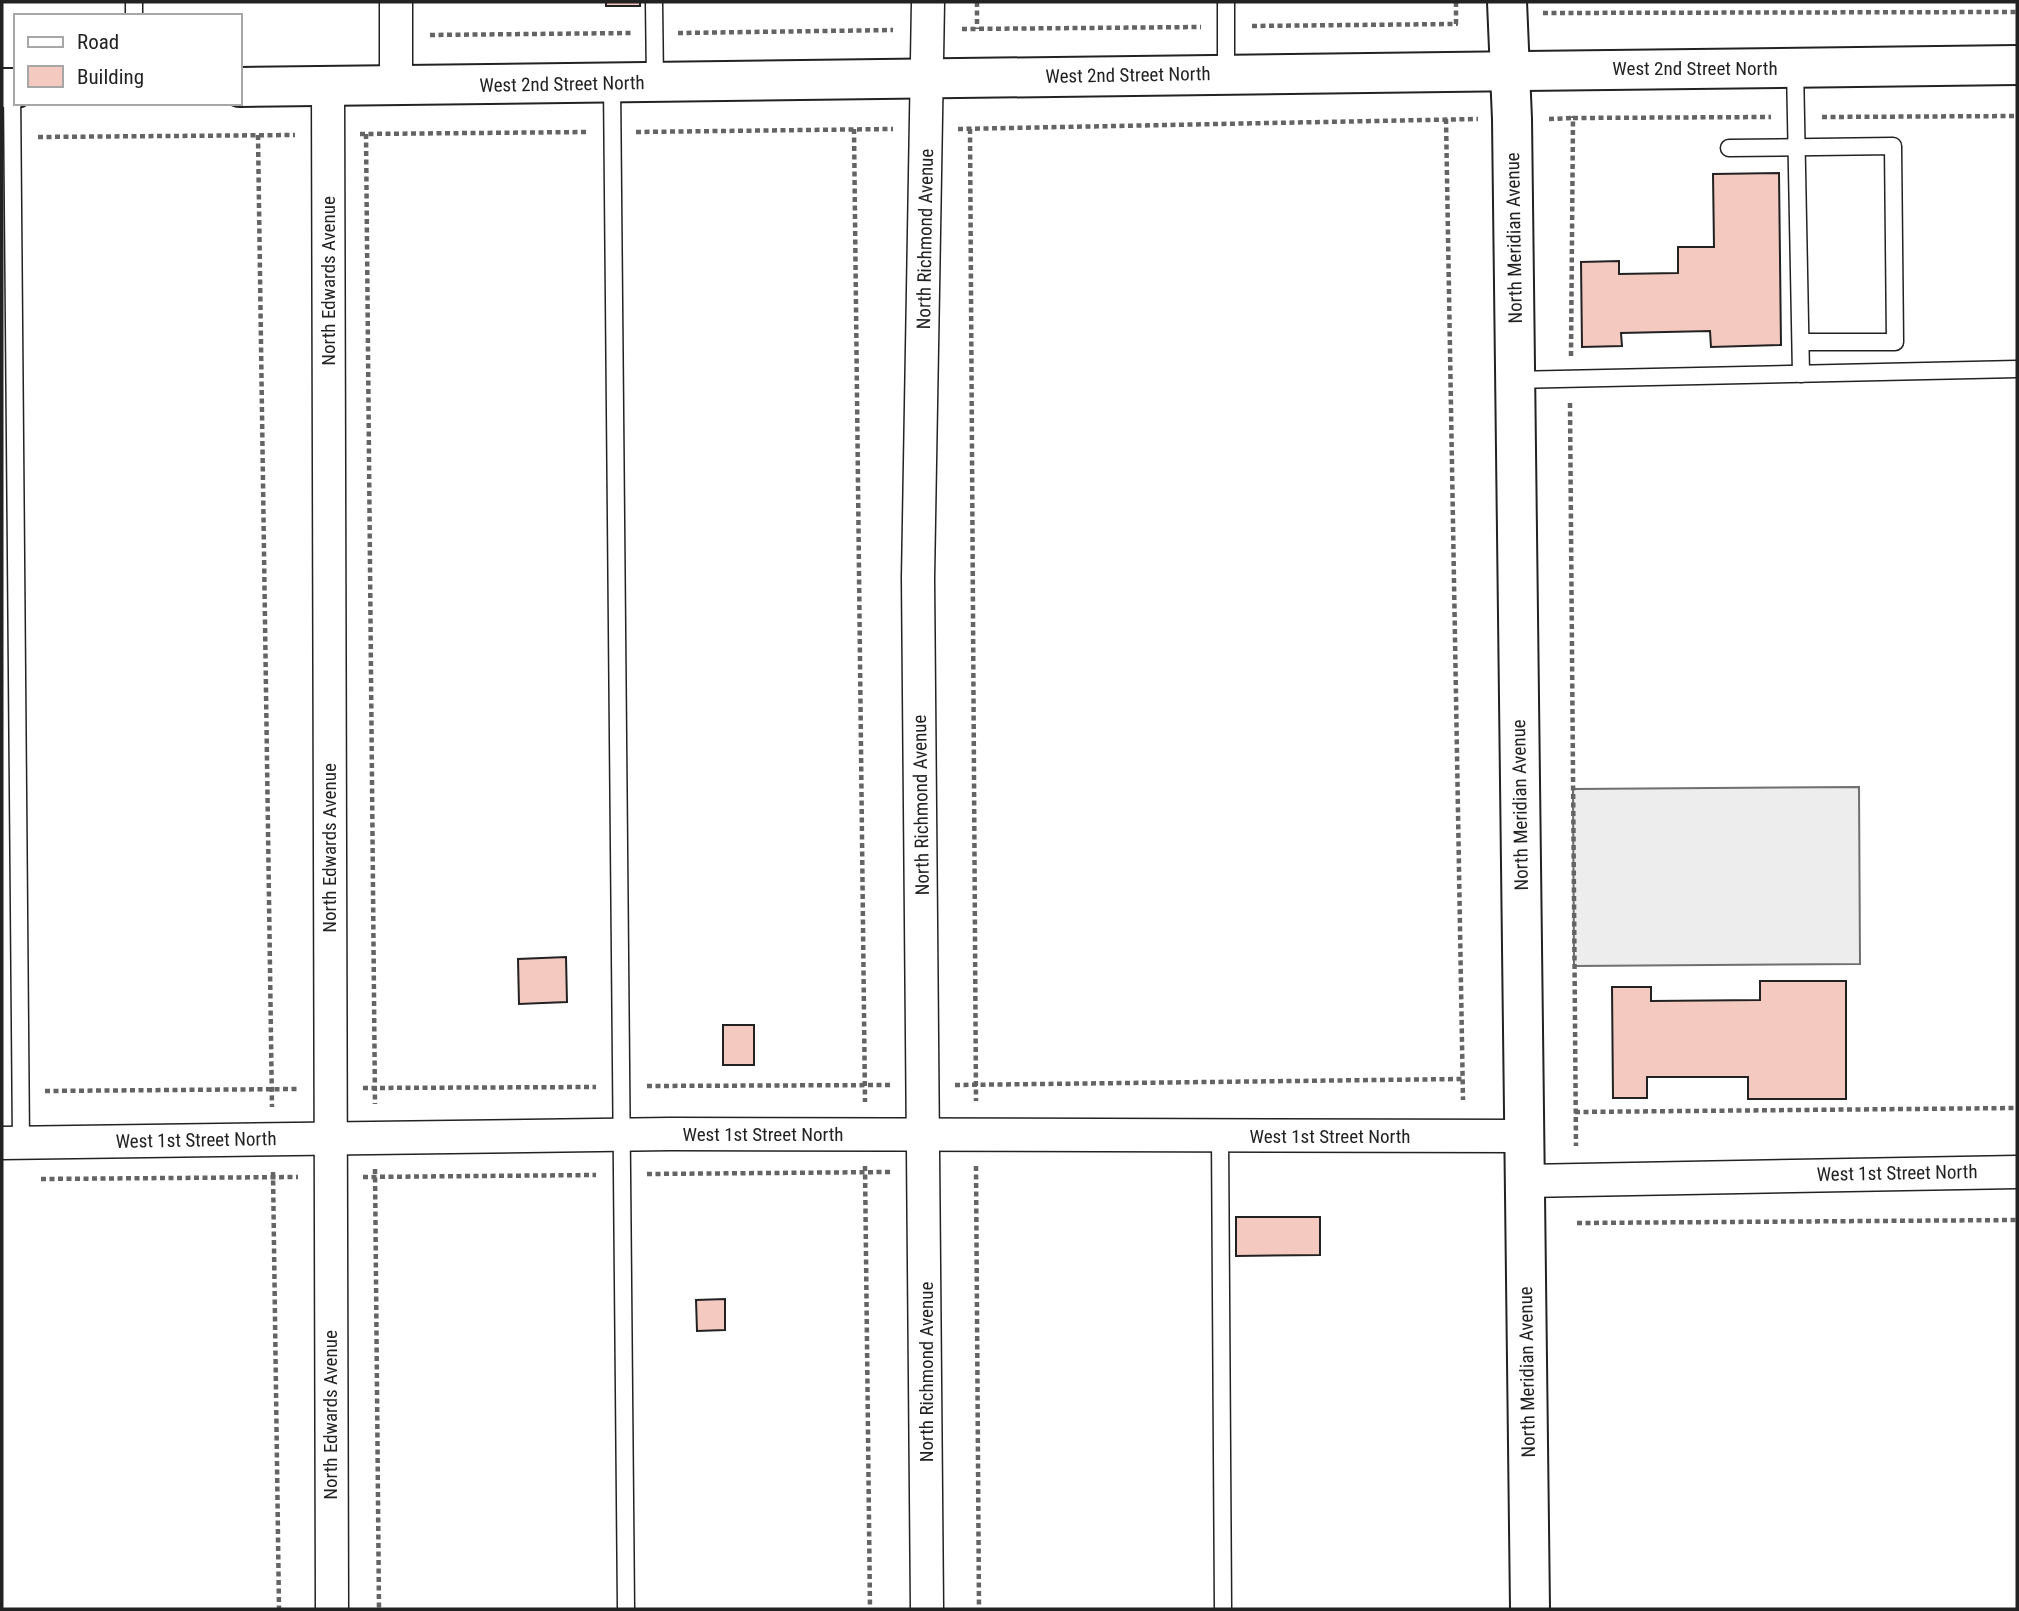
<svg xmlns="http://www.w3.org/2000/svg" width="2019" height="1611" font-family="'Roboto Condensed',sans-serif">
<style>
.parking{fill:#ededed;stroke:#6f6f6f;stroke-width:2}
.building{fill:#f3c9c0;stroke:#222;stroke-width:2}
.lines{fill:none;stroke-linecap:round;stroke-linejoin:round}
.service-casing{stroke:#222;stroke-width:19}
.minor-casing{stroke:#222;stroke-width:35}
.tertiary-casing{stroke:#222;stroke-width:42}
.secondary-casing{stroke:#222;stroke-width:42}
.path{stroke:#646464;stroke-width:4.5;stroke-dasharray:5 3.5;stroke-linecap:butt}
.service{stroke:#fff;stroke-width:16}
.minor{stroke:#fff;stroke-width:32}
.tertiary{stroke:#fff;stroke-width:38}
.secondary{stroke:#fff;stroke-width:38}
.labels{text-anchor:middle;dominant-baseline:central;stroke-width:5;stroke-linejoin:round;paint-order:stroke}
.street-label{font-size:19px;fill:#222;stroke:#fff}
</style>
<rect width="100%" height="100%" fill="#fff"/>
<!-- parking -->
<path class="parking" d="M1859 787 1860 964 1574 966 1573 789Z"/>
<!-- building -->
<g class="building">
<rect x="606" y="2" width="34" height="4"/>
<path d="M1779 173 1781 345 1711 347 1710 331 1621 333 1622 346 1582 347 1581 262 1619 261V274L1678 273V247H1714L1713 174Z"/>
<path d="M566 957 567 1002 519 1004 518 959Z"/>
<path d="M1760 981H1846V1099H1748V1077H1647V1098H1613L1612 987H1651V1001L1760 1000Z"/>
<rect x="723" y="1025" width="31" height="40"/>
<path d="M1236 1217H1320V1255L1236 1256Z"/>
<path d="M725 1299V1330L697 1331 696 1300Z"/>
</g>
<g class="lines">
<!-- service casing -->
<g class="service-casing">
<g id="service">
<path d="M134 2V16"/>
<path d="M654 2 655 83"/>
<path d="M1226 2V74"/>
<path d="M1795 67 1801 374"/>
<path d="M612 83 626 1609"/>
<path d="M12 88 21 1143"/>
<path d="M1729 148 1893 146 1895 342H1801"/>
<path d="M1515 380 2017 369"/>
<path d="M1220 1135 1223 1609"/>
</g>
</g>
<!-- minor casing -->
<g class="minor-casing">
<g id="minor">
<path d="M396 2V86"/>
<path d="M328 87 332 1609"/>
<path d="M2 1143 670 1134 1524 1136"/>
<path d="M1525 1181 2017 1172"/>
<path d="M927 1609 918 578 928 2"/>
</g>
</g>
<!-- tertiary casing -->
<g class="tertiary-casing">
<g id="tertiary">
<path d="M240 87 2017 65"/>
<path d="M2 88H16"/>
</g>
</g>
<!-- secondary casing -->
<g class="secondary-casing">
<path id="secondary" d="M1507 2 1512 119 1530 1609"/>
</g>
<!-- path -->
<g class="path">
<path d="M977 2V29"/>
<path d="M1543 13 2017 12"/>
<path d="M1252 26 1456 24V2"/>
<path d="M962 29 1201 27"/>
<path d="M678 33 893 30"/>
<path d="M430 35 631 33"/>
<path d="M1822 117 2017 116"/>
<path d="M1446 119 1463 1100"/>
<path d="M1549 119 1573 118"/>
<path d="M854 129 865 1102"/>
<path d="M958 129 1478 119"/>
<path d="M970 129 976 1101"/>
<path d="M636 132 893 129"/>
<path d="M360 134 589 132"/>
<path d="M366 134 375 1104"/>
<path d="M258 135 272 1107"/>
<path d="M38 137 295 135"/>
<path d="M1571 356 1573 118 1771 117"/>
<path d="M1570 403 1576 1146"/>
<path d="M955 1085 1462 1079"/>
<path d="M647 1086 890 1085"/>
<path d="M363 1088 596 1087"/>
<path d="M45 1091 298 1089"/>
<path d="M1575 1112 2017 1108"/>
<path d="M865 1166 870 1609"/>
<path d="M976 1166 979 1609"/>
<path d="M375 1169 379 1609"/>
<path d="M273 1172 279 1609"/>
<path d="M647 1174 890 1172"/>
<path d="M363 1177 596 1175"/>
<path d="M41 1179 298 1177"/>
<path d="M1577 1223 2017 1220"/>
</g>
<!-- service -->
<use href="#service" class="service"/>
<!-- minor -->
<use href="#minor" class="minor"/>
<!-- tertiary -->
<use href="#tertiary" class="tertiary"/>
<!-- secondary -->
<use href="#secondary" class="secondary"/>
</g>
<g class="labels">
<!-- street labels -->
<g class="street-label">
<text x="1695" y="68">West 2nd Street North</text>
<text transform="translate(1128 75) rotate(-1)">West 2nd Street North</text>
<text transform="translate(562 84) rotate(-1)">West 2nd Street North</text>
<text transform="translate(1514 238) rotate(-91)">North Meridian Avenue</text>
<text transform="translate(925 239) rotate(-89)">North Richmond Avenue</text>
<text transform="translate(328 281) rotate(-90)">North Edwards Avenue</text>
<text transform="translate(921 805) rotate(-91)">North Richmond Avenue</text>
<text transform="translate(1520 805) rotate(-91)">North Meridian Avenue</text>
<text transform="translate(329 848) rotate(-90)">North Edwards Avenue</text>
<text x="763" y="1134">West 1st Street North</text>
<text x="1330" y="1136">West 1st Street North</text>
<text transform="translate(196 1140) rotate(-1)">West 1st Street North</text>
<text transform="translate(1897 1173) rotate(-1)">West 1st Street North</text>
<text transform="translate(926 1372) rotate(-90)">North Richmond Avenue</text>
<text transform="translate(1527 1372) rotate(-91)">North Meridian Avenue</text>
<text transform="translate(330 1415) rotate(-90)">North Edwards Avenue</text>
</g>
</g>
<!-- border -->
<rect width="2019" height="1611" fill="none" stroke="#222222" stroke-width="7"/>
<!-- legend -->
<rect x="14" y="14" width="228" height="91" fill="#ffffff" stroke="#a7a7a7" stroke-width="2"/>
<rect x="28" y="37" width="35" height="10" fill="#ffffff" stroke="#a7a7a7" stroke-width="2"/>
<text x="77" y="49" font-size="21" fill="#222222">Road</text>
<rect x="28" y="66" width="35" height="21" fill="#f3c9c0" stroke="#a7a7a7" stroke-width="2"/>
<text x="77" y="84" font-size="21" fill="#222222">Building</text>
</svg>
